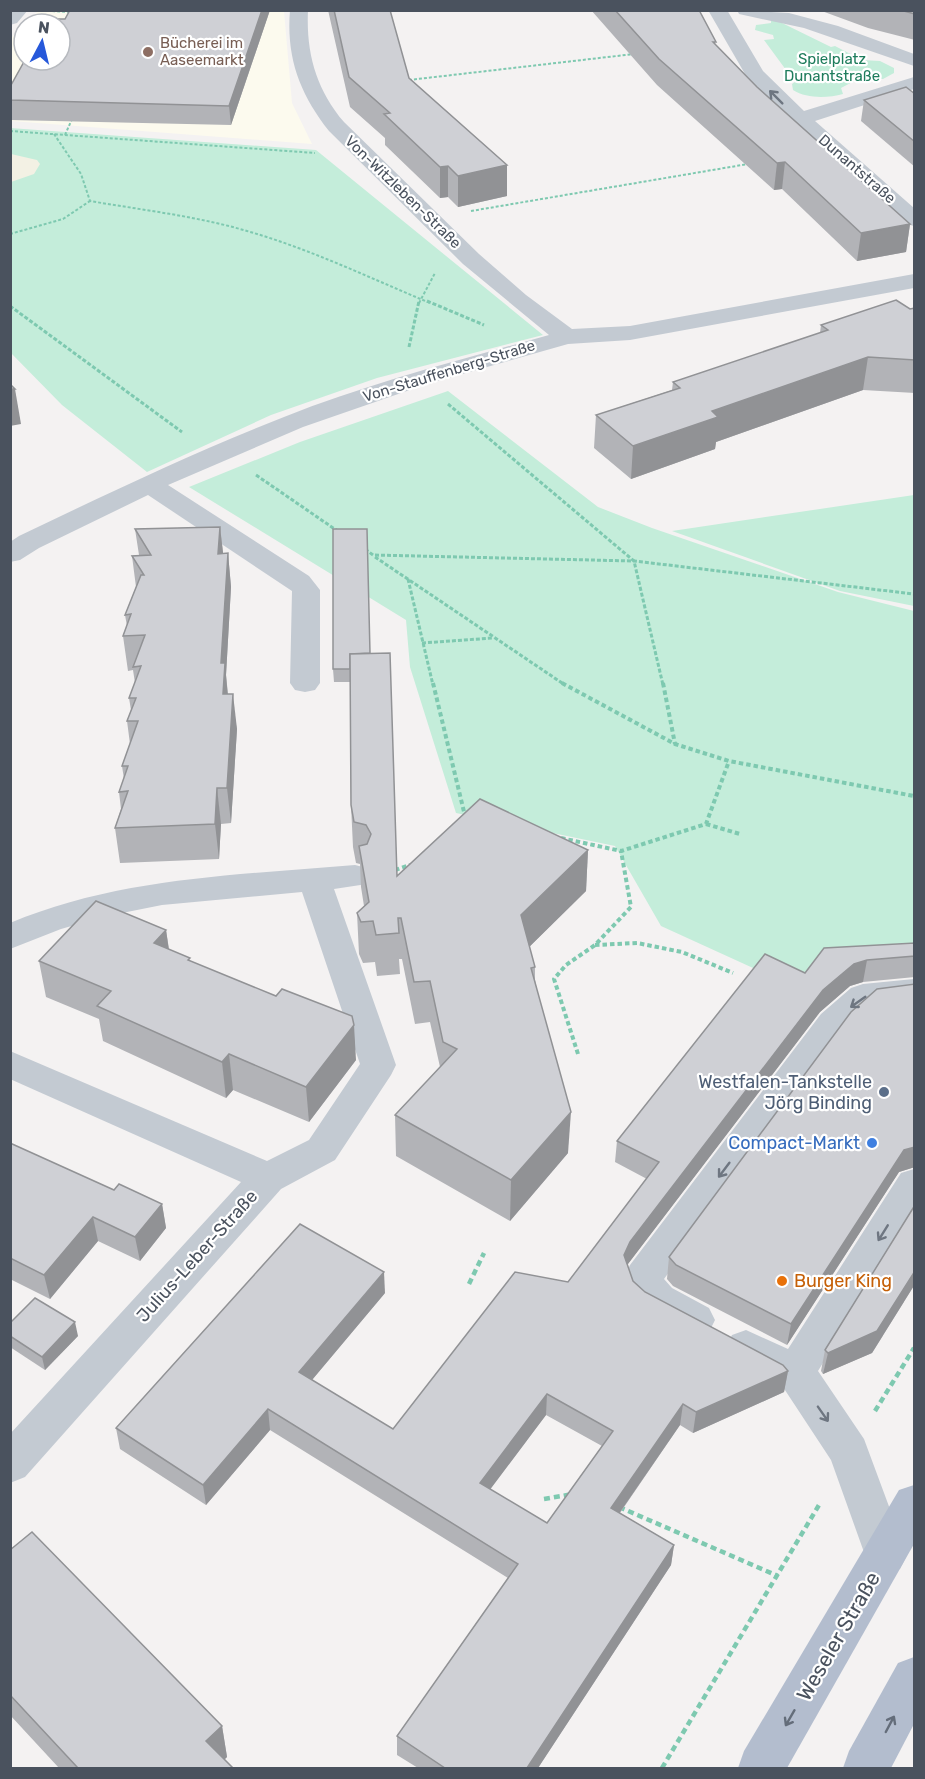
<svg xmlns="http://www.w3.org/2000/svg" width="925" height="1779" font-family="Rubik,sans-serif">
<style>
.commercial{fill:#fcfaee}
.green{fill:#c4edda}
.sand{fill:#f3f1e4}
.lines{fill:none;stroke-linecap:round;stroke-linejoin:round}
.path-far3{stroke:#7ec9b0;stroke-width:2;stroke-dasharray:3 2;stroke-linecap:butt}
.path-far2{stroke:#7ec9b0;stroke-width:3;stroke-dasharray:4 2;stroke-linecap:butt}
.path-far1{stroke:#7ec9b0;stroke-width:4;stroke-dasharray:4.5 3;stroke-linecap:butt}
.path{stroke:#7ec9b0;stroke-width:4.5;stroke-dasharray:6 4;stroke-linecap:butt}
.minor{fill:#c3cad2;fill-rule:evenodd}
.major{fill:#b3bdce;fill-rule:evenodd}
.wall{fill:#b2b3b7;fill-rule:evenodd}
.shaded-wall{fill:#919295}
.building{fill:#cfd0d5;stroke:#919295;stroke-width:1.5;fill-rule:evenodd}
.oneway{stroke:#6e7681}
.oneway2{stroke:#646d7a}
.education-dot{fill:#8d6e63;stroke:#fff;stroke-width:2}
.service-dot{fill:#5c6f8a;stroke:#fff;stroke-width:2}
.shop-dot{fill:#3f7fe0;stroke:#fff;stroke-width:2}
.food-dot{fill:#e8710a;stroke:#fff;stroke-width:2}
.labels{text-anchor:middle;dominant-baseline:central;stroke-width:4.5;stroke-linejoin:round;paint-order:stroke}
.far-education-label{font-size:15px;fill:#785e54;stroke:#fff;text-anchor:start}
.far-park-label{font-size:15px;fill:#1e7c5c;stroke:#fff}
.far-street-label{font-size:15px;fill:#4a525e;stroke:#fff}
.service-label{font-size:18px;fill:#4e5e75;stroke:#fff;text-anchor:end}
.shop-label{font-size:18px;fill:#366cbe;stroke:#fff;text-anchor:end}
.street-label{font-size:18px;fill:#4a525e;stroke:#fff}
.food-label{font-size:18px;fill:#c56008;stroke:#fff;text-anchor:start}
.near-street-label{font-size:21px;fill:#4a525e;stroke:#fff}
</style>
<rect width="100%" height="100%" fill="#f4f2f2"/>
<!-- commercial -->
<path class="commercial" d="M38 11H284L292 103 312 144 11 121 10 39 24 25V60H60V24H25Z"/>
<!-- green -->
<g class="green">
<path d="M771 20 780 22 831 47 835 46 862 60 880 61 894 68V73L883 79 860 78 841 88 843 94C828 98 807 99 793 90L792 84 798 80 813 77 809 73 789 74 764 40 774 39 773 35 755 30 756 25 771 23Z"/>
<path d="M10 128 316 150 543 335 377 378 271 415 147 472 62 405 11 353Z"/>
<path d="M448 391 598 507 652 528 838 592 914 611V962L801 990 661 926 615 846 456 813 410 667 406 620 189 487 300 442Z"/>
<path d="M914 495V606L840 591 672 531Z"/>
</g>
<!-- sand -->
<path class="sand" d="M11 154 37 160 40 164 34 174 11 182Z"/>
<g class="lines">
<!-- path-far3 -->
<g class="path-far3">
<path d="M52 11 72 12"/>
<path d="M409 80 634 54"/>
<path d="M10 131 315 153"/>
<path d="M54 134 81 174 90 201C142 210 196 216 247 231 310 249 370 278 430 303"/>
<path d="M65 135 72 119"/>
<path d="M471 211 748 164"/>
<path d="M10 234 63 219 90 201"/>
<path d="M419 303 435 273"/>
</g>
<!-- path-far2 -->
<g class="path-far2">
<path d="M427 301 484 325"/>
<path d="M10 306 182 432"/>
<path d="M409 347 419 301"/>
<path d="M448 404 634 561 663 685"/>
<path d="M256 475 339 532"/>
<path d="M365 549 373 555 634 561 914 594"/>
<path d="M375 557 565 685"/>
<path d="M408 579 433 685"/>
<path d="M422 643 493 638"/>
</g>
<!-- path-far1 -->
<g class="path-far1">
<path d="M433 683 465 816"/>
<path d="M562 683 675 744 729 761 914 796"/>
<path d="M663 683 675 744"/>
<path d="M706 824 740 834"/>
<path d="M561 838 621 851 706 824 729 761"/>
<path d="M395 870 410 865"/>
<path d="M595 945 637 943 682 952 733 973"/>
<path d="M578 1054 554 979 566 965 595 945 631 907 621 851"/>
</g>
<!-- path -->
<g class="path">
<path d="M469 1284 484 1253"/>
<path d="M875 1411 914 1348"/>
<path d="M544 1499 573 1494"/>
<path d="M619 1507 778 1576"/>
<path d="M662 1768 819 1505"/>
</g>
<!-- minor -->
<g class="minor">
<path d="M10 10H28L17 23 10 25Z"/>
<path d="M290 10H308C306 53 316 89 344 122L479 254 526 295 572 329 630 326 914 274V288L630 340 568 344 427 384 303 427 168 485 309 576 320 590V683L315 690 305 692 295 690 290 683 292 591 148 495 39 548 20 560 10 562V542L19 536C107 494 194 452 284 417 370 383 460 360 549 335L463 264 329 131C300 94 286 58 290 10Z"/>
<path d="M708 10H727L763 71 804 111 914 77V89L815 121 914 208V226L906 224 770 102 745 74Z"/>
<path d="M737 10 789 13 838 26 914 54V66L804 28 739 14Z"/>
<path d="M355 865 367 868 371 876 367 884 334 889 396 1065 391 1075 335 1160 281 1189 25 1477 10 1483V1434L241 1182 10 1079V1051L267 1161 309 1140 360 1064 302 892 162 905 107 916 61 929 10 949V923C120 877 239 875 355 865Z"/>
<path d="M914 979V1004L872 1009 845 1032 664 1279 672 1288 709 1308 715 1320 709 1332C705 1333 700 1336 696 1337 688 1337 677 1330 670 1326 646 1313 614 1297 630 1265L821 1014 851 988 863 984Z"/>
<path d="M914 1169V1215L818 1371 864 1439 907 1555 900 1569 885 1575 870 1569 831 1460 781 1384 732 1359 726 1347 732 1335 746 1330 788 1349 901 1173Z"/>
</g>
<!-- major -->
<g class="major">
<path d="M914 1485V1544L787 1768H738L744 1751 899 1490Z"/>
<path d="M914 1657V1724L891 1768H843L849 1751 898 1663Z"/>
</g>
</g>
<!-- wall -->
<g class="wall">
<path d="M70 10H270L231 125 10 120V87L65 19Z"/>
<path d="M328 10H390L409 78 507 165V196L458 207 448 197 440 198 385 145V138L350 107Z"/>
<path d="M591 10H699L716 45 757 87 910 224 906 252 857 261 782 189 774 190 657 85Z"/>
<path d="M819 10H915V40L868 28Z"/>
<path d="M915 94V167L861 121 864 100Z"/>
<path d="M915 308V393L863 390 716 442 715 449 631 479 594 448 596 415 672 390 673 382 820 333 821 325 910 309Z"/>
<path d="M220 527 223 553H228L231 587 226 675 228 694 237 729 231 823 221 824 219 859 120 863 115 828 121 809 119 792 124 779 122 766 130 744 127 721 131 710 129 698 135 683 133 670 128 671 123 636 127 626 125 615 136 587 132 556 139 555 135 529Z"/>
<path d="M370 653 397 876 588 850 586 891 529 947 535 967V980L568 1153 510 1221 396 1156 395 1115 440 1067 430 1022 415 1024 402 959H399L400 974 377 976 375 962 363 963 359 954 357 913 364 906 361 887 360 864 356 863 353 847 351 805 350 682H334L333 669Z"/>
<path d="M166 930 169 949 191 962 356 1060 309 1122 233 1090 226 1098 103 1041 99 1019 46 997 39 961Z"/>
<path d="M915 943V977L863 982 850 986 820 1012 627 1265 633 1281 645 1292 788 1371 784 1392 693 1433 680 1425 620 1513 674 1545 671 1565 538 1768H418L397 1755V1736L508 1578 270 1430 206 1505 120 1449 116 1428 385 1293 312 1380 393 1429 568 1282 647 1179 615 1162 617 1141 805 973ZM546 1415 602 1446 547 1523 490 1489Z"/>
<path d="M915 984V1167L899 1172 787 1345 673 1286 667 1279 669 1257Z"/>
<path d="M10 1143 114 1190 162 1204 166 1228 140 1261 98 1241 50 1299 10 1279Z"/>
<path d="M915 1205V1284L872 1353 823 1374 821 1371 825 1350Z"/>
<path d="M10 1323 78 1336 45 1370 10 1347Z"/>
<path d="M10 1550 222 1726 227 1757 224 1760 233 1768H59L10 1715Z"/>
</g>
<!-- shaded-wall -->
<g class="shaded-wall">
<path d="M262 10H270L231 125 229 106Z"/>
<path d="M785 162 782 189 774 190 777 163Z"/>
<path d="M507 165V196L458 207V176Z"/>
<path d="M448 166V197L440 198V167Z"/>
<path d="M910 224 906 252 857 261 861 233Z"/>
<path d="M868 357 863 390 716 442 715 449 631 479 633 446 712 411Z"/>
<path d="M10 389H15L21 424 10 426Z"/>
<path d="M220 527 224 561 218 554Z"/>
<path d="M228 553 231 587 226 675 228 698 223 694 221 663Z"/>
<path d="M233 694 237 729 231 823 227 788Z"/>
<path d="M217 788 221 824 219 859 215 824Z"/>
<path d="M588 850 586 891 519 957 521 915Z"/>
<path d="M166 930 171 965 154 943Z"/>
<path d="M867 960 863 982 850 986 820 1012 628 1264 622 1277 624 1255 630 1242 823 990 854 964Z"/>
<path d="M354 1025 356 1060 309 1122 306 1087Z"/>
<path d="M229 1054 233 1090 226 1098 222 1062Z"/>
<path d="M571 1112 568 1153 510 1221 511 1180Z"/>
<path d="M915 1147V1167L899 1172 787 1345 791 1324 904 1150Z"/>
<path d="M162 1204 166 1228 140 1261 135 1237Z"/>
<path d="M93 1217 98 1241 50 1299 44 1275Z"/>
<path d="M915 1271V1284L872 1353 823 1374 828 1353Z"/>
<path d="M384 1272 385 1293 301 1393 299 1372Z"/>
<path d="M75 1322 78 1336 45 1370 42 1357Z"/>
<path d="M788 1371 784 1392 693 1433 696 1412Z"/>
<path d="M547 1394 546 1415 480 1503V1483Z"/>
<path d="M683 1404 680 1425 609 1528 611 1508Z"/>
<path d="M268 1409 270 1430 206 1505 203 1485Z"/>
<path d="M674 1545 671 1565 538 1768H527Z"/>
<path d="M222 1726 227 1757 215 1768 206 1741Z"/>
</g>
<!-- building -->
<g class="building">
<path d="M70 10H262L229 106 10 100V87L25 60H60V24H44L47 19H65Z"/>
<path d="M334 10H390L409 78 507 165 458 176 448 166 440 167 384 114 390 113 349 77Z"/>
<path d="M615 10H699L716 42H713L757 87 910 224 861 233 785 162 777 163 659 59Z"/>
<path d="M900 10H915V14Z"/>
<path d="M906 87 915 94V142L864 100Z"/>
<path d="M896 300 910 309 915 308V360L868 357 712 411 718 417 633 446 596 415 680 388 673 382 828 330 821 325Z"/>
<path d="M10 384 15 389H10Z"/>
<path d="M220 527 218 554 228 553 221 663H225L223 694H233L227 788H217L215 824 115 828 128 791 119 792 128 766H122L138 721H127L136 698H129L141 666 133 667 145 635 123 636 131 614 125 615 141 575H144L132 556 151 555 135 529Z"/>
<path d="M333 529H367L370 653 350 654V669H333Z"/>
<path d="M390 653 397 876 480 799 588 850 521 915 535 967 531 968 571 1112 511 1180 395 1115 457 1049 443 1042 430 981 414 982 401 918H398L399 933 376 935 373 921 361 922 357 913 369 902 359 846 367 844 371 834 366 825 354 822 351 805 350 654Z"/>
<path d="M96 901 166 930 154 943 190 958 188 960 276 996 282 989 352 1016 354 1025 306 1087 229 1054 222 1062 97 1006 111 991 39 961Z"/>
<path d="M915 943V956L867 960 854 964 823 990 630 1242 624 1255 633 1281 645 1292 783 1365 788 1371 696 1412 683 1404 611 1508 674 1545 527 1768H445L397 1736 518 1564 268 1409 203 1485 116 1428 300 1224 384 1272 299 1372 393 1429 515 1272 568 1282 659 1162 617 1141 765 954 805 973 824 948ZM547 1394 613 1431 547 1523 480 1483Z"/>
<path d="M915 984V1147L904 1150 791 1324 676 1265 669 1257 851 1012 877 989Z"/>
<path d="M10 1143 114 1190 119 1184 162 1204 135 1237 93 1217 44 1275 10 1258Z"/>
<path d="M915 1205V1271L877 1331 828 1353 825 1350Z"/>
<path d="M35 1298 75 1322 42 1357 10 1336V1323Z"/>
<path d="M32 1532 222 1726 206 1741 233 1768H78L10 1695V1550Z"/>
</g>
<!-- one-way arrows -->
<defs><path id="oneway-shaft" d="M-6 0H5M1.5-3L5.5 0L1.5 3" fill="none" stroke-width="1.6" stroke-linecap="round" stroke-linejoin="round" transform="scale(1.5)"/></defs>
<g class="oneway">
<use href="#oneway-shaft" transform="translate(776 97) rotate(-135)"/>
<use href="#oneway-shaft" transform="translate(858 1002) rotate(145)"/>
<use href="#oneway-shaft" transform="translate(724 1170) rotate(127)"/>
<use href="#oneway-shaft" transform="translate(883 1233) rotate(122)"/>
<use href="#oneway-shaft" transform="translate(823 1414) rotate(55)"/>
</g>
<g class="oneway2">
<use href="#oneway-shaft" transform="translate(790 1718) rotate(120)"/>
<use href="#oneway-shaft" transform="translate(890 1724) rotate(-62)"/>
</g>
<!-- markers -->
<circle class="education-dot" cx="148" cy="52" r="6"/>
<circle class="service-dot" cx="884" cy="1092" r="6"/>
<circle class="shop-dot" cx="872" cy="1143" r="6"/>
<circle class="food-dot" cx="782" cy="1281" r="6"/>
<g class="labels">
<!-- far-education labels -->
<g class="far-education-label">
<text x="160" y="43">Bücherei im<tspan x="160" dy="17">Aaseemarkt</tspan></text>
</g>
<!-- far-park labels -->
<g class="far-park-label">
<text x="832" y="59">Spielplatz<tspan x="832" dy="17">Dunantstraße</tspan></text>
</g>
<!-- far-street labels -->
<g class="far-street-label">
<text transform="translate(857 169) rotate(41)">Dunantstraße</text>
<text transform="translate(403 192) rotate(44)">Von-Witzleben-Straße</text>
<text transform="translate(449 371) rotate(-17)">Von-Stauffenberg-Straße</text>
</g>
<!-- service labels -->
<g class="service-label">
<text x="872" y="1082">Westfalen-Tankstelle<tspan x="872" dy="21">Jörg Binding</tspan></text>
</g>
<!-- shop labels -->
<g class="shop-label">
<text x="860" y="1143">Compact-Markt</text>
</g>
<!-- street labels -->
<g class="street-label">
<text transform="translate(197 1256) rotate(-48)">Julius-Leber-Straße</text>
</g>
<!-- food labels -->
<g class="food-label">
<text x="794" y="1281">Burger King</text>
</g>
<!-- near-street labels -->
<g class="near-street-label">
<text transform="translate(838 1636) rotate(-60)">Weseler Straße</text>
</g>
</g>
<!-- border -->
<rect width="925" height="1779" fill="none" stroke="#4a525e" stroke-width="24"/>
<!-- north arrow -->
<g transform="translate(42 42) rotate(7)"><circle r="28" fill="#ffffff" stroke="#b7babf" stroke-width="1.5"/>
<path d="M0-4.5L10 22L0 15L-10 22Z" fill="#2658da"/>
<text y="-9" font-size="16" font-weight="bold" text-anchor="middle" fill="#4a525e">N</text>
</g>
</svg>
